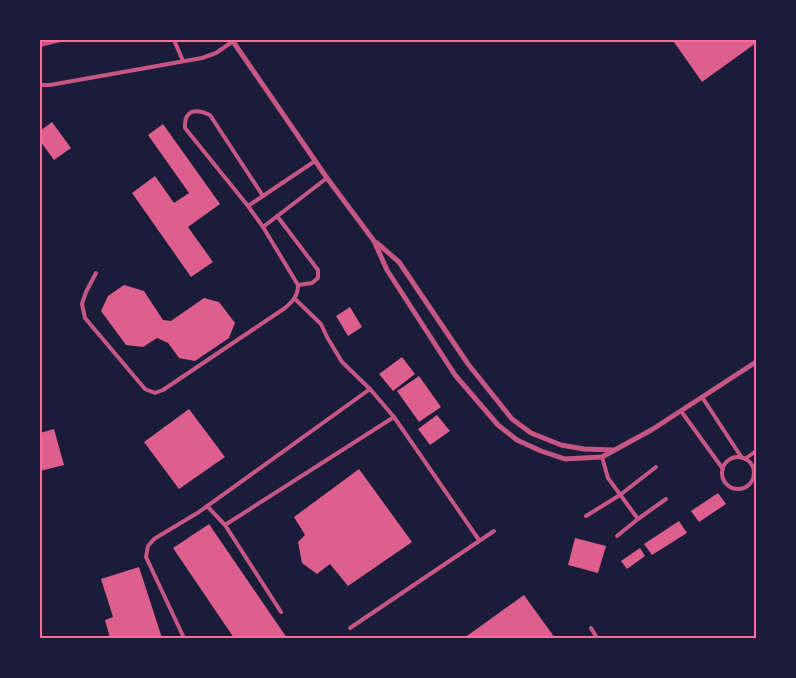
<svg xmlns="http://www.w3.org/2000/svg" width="796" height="678" font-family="'Archivo Narrow',sans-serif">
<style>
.building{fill:#dd5f8e}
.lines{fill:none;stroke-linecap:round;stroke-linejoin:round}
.service{stroke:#c65784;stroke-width:4}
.minor{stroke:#c65784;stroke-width:5}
.neatline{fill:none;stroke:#ff6b9d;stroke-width:2}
</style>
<rect width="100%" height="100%" fill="#1b1b3a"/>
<!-- building -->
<g class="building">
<path d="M677 40H756V43L702 82 674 42Z"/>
<path d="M52 122 71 148 54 160 40 141V131Z"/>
<path d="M163 124 220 204 188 227 213 262 191 277 132 193 155 176 174 203 189 193 148 135Z"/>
<path d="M124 285 144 291 163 320 171 321 204 298 219 302 235 323 229 338 195 361 179 358 168 343 157 338 143 347 126 345 101 311 108 296Z"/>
<path d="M350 307 362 327 348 336 336 316Z"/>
<path d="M402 357 415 374 393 391 379 374Z"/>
<path d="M419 376 441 407 419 422 397 391Z"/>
<path d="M189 409 225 457 179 489 144 442Z"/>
<path d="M437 415 450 431 430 445 418 429Z"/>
<path d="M54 429 64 465 40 471V433Z"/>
<path d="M359 469 412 542 348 586 330 564 317 574 302 563 298 542 305 535 294 517Z"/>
<path d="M718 493 726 504 699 522 691 511Z"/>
<path d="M679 521 687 533 652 555 644 544Z"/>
<path d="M209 524 287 638H234L173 548Z"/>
<path d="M575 538 606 546 598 573 568 565Z"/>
<path d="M640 548 645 556 627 569 621 561Z"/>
<path d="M139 567 162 638H110L105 620 113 617 101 579Z"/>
<path d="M524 595 555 638H464Z"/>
</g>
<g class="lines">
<!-- service -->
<g class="service">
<path d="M174 40 183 61"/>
<path d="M40 45 60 40"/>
<path d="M40 85H50L202 58 216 53 232 42"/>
<path d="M248 206 315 161"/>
<path d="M277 216 318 270V278L312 283 298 285"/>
<path d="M263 227 327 178"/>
<path d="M96 273 86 292 82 304 85 318 145 389 155 393 163 390 285 308C293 301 298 296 298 285L263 227 248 206 185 128C184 110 195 108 210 115L263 196"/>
<path d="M295 299 321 324 327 337 342 362 370 389 394 417 479 540"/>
<path d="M702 397 742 458"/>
<path d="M681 411 723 469"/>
<path d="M602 457 608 478 638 519 666 499"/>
<circle cx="738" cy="473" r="16"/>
<path d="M745 459 756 451"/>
<path d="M207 506 225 525 281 612"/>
<path d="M586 516 620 495 656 467"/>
<path d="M225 525 394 417"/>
<path d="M617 536 638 519"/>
<path d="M350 628 494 531"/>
<path d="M591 628 597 638"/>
<path d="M184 638 146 557 148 546 154 539 199 512 370 389"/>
</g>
<!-- minor -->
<g class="minor">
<path d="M232 40 327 178 374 241 387 270 455 375 498 425 517 440 541 451 565 459 602 457 653 429 756 362"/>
<path d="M377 243 399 262 468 364 512 419 531 433 561 445 584 449 613 450"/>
</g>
</g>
<!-- border -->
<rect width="796" height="678" fill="none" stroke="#1b1b3a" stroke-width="82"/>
<rect x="41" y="41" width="714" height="596" class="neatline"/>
</svg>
